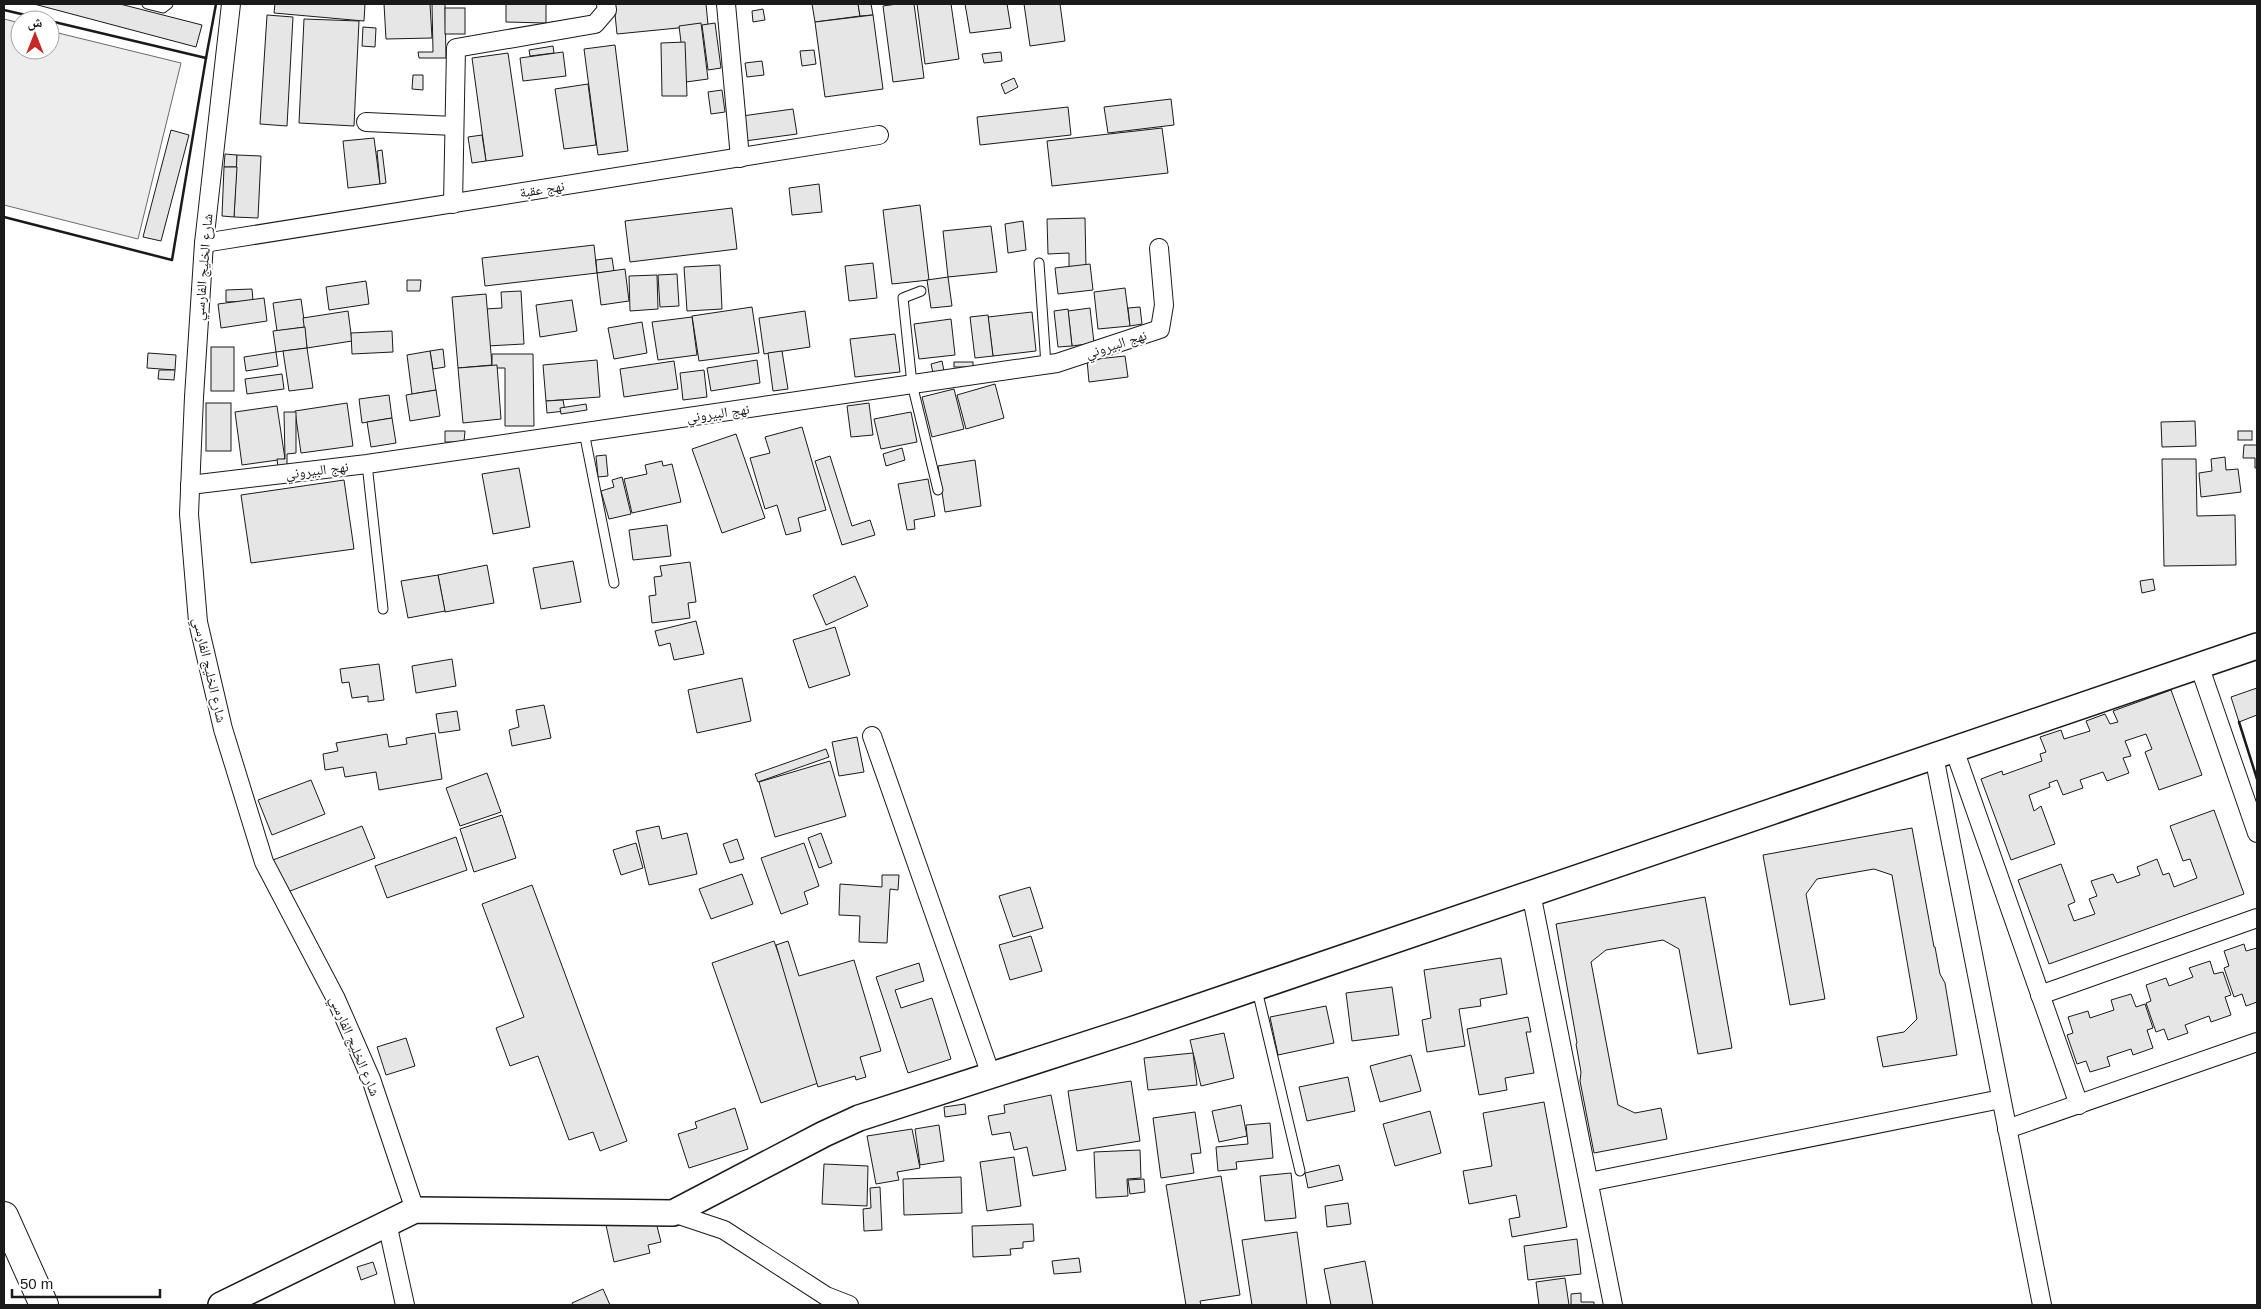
<svg xmlns="http://www.w3.org/2000/svg" width="2261" height="1309" font-family="Helvetica,'Noto Naskh Arabic',sans-serif">
<style>
.built{fill:#ededed;stroke:#6a6a6a}
.building{fill:#e6e6e6;stroke:#1a1a1a}
.lines{fill:none;stroke-linecap:round;stroke-linejoin:round}
.lane-casing{stroke:#1a1a1a;stroke-width:11}
.street-casing{stroke:#1a1a1a;stroke-width:20}
.secondary-casing{stroke:#1a1a1a;stroke-width:28}
.highway-casing{stroke:#1a1a1a;stroke-width:30}
.lane{stroke:#fff;stroke-width:9}
.street{stroke:#fff;stroke-width:18}
.secondary{stroke:#fff;stroke-width:25}
.highway{stroke:#fff;stroke-width:28}
.wall{stroke:#1a1a1a;stroke-width:2.5}
.labels{text-anchor:middle;dominant-baseline:central;stroke-width:4;stroke-linejoin:round;paint-order:stroke}
.street-label{font-size:14px;fill:#1a1a1a;stroke:#fff}
</style>
<rect width="100%" height="100%" fill="#fff"/>
<!-- built -->
<path class="built" d="M4 19 20 23V50H50V31L181 63 138 239 4 205Z"/>
<!-- building -->
<g class="building">
<path d="M34 4H120L202 25 196 47Z"/>
<path d="M275 4H365L364 21 274 13Z"/>
<path d="M384 4H430L432 38 386 39Z"/>
<path d="M432 4H445L446 58H419L418 52H433Z"/>
<path d="M506 4H546V23L506 22Z"/>
<path d="M614 4H706L708 25 617 34Z"/>
<path d="M812 4H858L860 16 815 22Z"/>
<path d="M858 4H871L873 15 860 16Z"/>
<path d="M897 4H914L924 78 893 82 883 6Z"/>
<path d="M917 4H951L959 59 925 64Z"/>
<path d="M965 4H1007L1011 28 970 33Z"/>
<path d="M1024 4H1060L1065 41 1030 46Z"/>
<rect x="445" y="8" width="20" height="26"/>
<path d="M763 9 765 20 753 22 752 11Z"/>
<path d="M267 15 293 17 287 126 260 124Z"/>
<path d="M873 15 883 89 825 97 815 22Z"/>
<path d="M304 19 359 21 354 126 299 123Z"/>
<path d="M701 23 708 79 686 82 679 26Z"/>
<path d="M715 23 721 68 708 70 702 25Z"/>
<path d="M363 27 376 28 375 47 362 46Z"/>
<path d="M685 42 687 96H662L661 43Z"/>
<path d="M615 45 628 151 598 155 584 49Z"/>
<path d="M553 46 554 53 530 56 529 50Z"/>
<path d="M814 50 816 64 802 66 800 51Z"/>
<path d="M563 52 566 76 523 81 520 58Z"/>
<path d="M1001 52 1002 61 984 63 982 54Z"/>
<path d="M508 53 523 156 486 161 472 58Z"/>
<path d="M762 61 764 75 747 77 745 63Z"/>
<path d="M413 75H423V90L412 89Z"/>
<path d="M1014 78 1018 87 1005 94 1001 84Z"/>
<path d="M588 84 596 145 564 149 555 89Z"/>
<path d="M722 90 725 112 711 114 708 92Z"/>
<path d="M1171 99 1174 125 1108 133 1104 107Z"/>
<path d="M1068 107 1071 135 980 145 977 117Z"/>
<path d="M793 109 797 134 745 141 742 116Z"/>
<path d="M1162 128 1168 173 1052 186 1047 141Z"/>
<path d="M171 130 189 135 161 241 143 237Z"/>
<path d="M482 135 486 161 472 163 468 137Z"/>
<path d="M374 138 380 184 348 188 343 141Z"/>
<path d="M382 150 386 183 380 184 377 151Z"/>
<path d="M225 154 237 155V167H224Z"/>
<path d="M237 155 261 156 258 218 234 217Z"/>
<path d="M224 167H237L234 217 222 216Z"/>
<path d="M819 184 822 212 792 215 789 188Z"/>
<path d="M920 205 929 280 892 284 883 210Z"/>
<path d="M732 208 737 249 630 262 625 221Z"/>
<path d="M1085 218 1086 267H1069V253L1048 254 1047 219Z"/>
<path d="M1023 221 1026 250 1008 253 1005 224Z"/>
<path d="M991 226 997 272 948 277 943 231Z"/>
<path d="M594 245 597 273 485 286 482 258Z"/>
<path d="M612 258 614 271 597 273 596 260Z"/>
<path d="M873 263 877 298 849 301 845 266Z"/>
<path d="M1090 264 1093 290 1058 294 1055 268Z"/>
<path d="M720 265 722 309 687 311 684 267Z"/>
<path d="M625 269 629 301 601 305 597 273Z"/>
<path d="M677 274 679 306 660 307 658 275Z"/>
<path d="M657 275 658 309 630 311 629 276Z"/>
<path d="M948 277 952 306 931 308 927 280Z"/>
<path d="M407 280H421L420 291H407Z"/>
<path d="M366 281 369 304 329 310 326 287Z"/>
<path d="M1125 288 1130 326 1098 329 1094 292Z"/>
<path d="M252 289 253 301 226 302V290Z"/>
<path d="M521 291 524 344 487 346 485 309 502 308 501 292Z"/>
<path d="M486 294 492 365 458 368 452 297Z"/>
<path d="M264 298 267 321 221 328 218 304Z"/>
<path d="M301 299 305 327 277 331 273 303Z"/>
<path d="M572 300 577 331 540 337 536 305Z"/>
<path d="M752 307 759 353 699 361 692 316Z"/>
<path d="M1140 307 1142 324 1130 326 1128 308Z"/>
<path d="M1090 308 1094 343 1072 346 1068 311Z"/>
<path d="M1068 309 1072 346 1058 347 1054 311Z"/>
<path d="M348 311 352 341 307 348 303 318Z"/>
<path d="M805 311 810 347 764 354 759 318Z"/>
<path d="M1032 312 1036 351 993 356 988 317Z"/>
<path d="M988 315 993 356 975 358 970 317Z"/>
<path d="M692 317 697 355 658 360 652 322Z"/>
<path d="M951 319 955 355 919 359 914 324Z"/>
<path d="M642 322 647 353 614 359 608 328Z"/>
<path d="M305 327 307 348 276 352 273 331Z"/>
<path d="M392 331 393 352 352 354 351 333Z"/>
<path d="M895 334 900 372 855 377 850 339Z"/>
<rect x="211" y="347" width="23" height="44"/>
<path d="M307 348 313 388 289 391 283 351Z"/>
<path d="M443 349 445 367 433 369 430 351Z"/>
<path d="M430 351 436 390 412 394 407 355Z"/>
<path d="M782 351 788 389 773 391 768 353Z"/>
<path d="M276 352 278 366 246 371 244 357Z"/>
<path d="M148 353 176 355 175 370 147 368Z"/>
<path d="M492 354H533L534 426H505V368H492Z"/>
<path d="M1125 356 1128 377 1089 382 1087 360Z"/>
<path d="M597 360 600 397 546 401 543 365Z"/>
<path d="M757 360 760 383 711 391 707 368Z"/>
<path d="M674 361 678 389 624 397 620 369Z"/>
<path d="M942 361 944 371 933 373 931 364Z"/>
<rect x="954" y="362" width="19" height="5"/>
<path d="M497 365 501 419 463 423 458 368Z"/>
<path d="M159 370H175L174 380 158 379Z"/>
<path d="M704 370 707 397 683 400 680 373Z"/>
<path d="M282 374 284 389 247 394 245 379Z"/>
<path d="M995 384 1004 418 966 429 957 395Z"/>
<path d="M954 389 964 429 932 437 922 397Z"/>
<path d="M436 390 440 416 410 421 406 395Z"/>
<path d="M389 395 392 418 362 423 359 399Z"/>
<path d="M563 400 565 411 547 413 546 401Z"/>
<rect x="206" y="403" width="25" height="48"/>
<path d="M347 403 353 446 301 453 295 411Z"/>
<path d="M869 403 873 435 851 437 847 406Z"/>
<path d="M586 404 587 410 561 414 560 408Z"/>
<path d="M277 406 285 459 242 465 235 412Z"/>
<path d="M284 412H296V453L287 454V468H278L277 459H285Z"/>
<path d="M911 412 917 442 881 449 874 419Z"/>
<path d="M392 418 396 443 371 447 367 422Z"/>
<path d="M2195 421 2196 446 2162 447 2161 422Z"/>
<path d="M802 427 826 510 798 518 801 531 786 535 777 505 765 509 750 458 770 453 765 437Z"/>
<path d="M445 431H465L464 442H445Z"/>
<rect x="2238" y="431" width="14" height="9"/>
<path d="M736 434 765 518 722 533 692 449Z"/>
<path d="M2244 445H2257V468H2255V458H2243Z"/>
<path d="M902 448 905 460 886 466 883 454Z"/>
<path d="M606 455 608 476 598 477 596 456Z"/>
<path d="M830 456 852 526 870 520 875 535 842 545 815 461Z"/>
<path d="M2225 457 2226 470 2238 469 2241 492 2201 497 2199 473 2212 471 2211 459Z"/>
<path d="M2162 459H2196L2197 516 2235 515 2236 565 2164 566Z"/>
<path d="M975 460 981 506 945 512 938 466Z"/>
<path d="M662 461 663 466 672 464 681 502 632 513 624 479 647 474 645 465Z"/>
<path d="M519 468 530 527 493 534 482 474Z"/>
<path d="M622 477 631 514 609 519 601 491 614 487 612 480Z"/>
<path d="M928 479 935 516 914 520 915 529 907 530 898 484Z"/>
<path d="M344 480 354 549 251 563 241 495Z"/>
<path d="M667 525 671 556 633 560 629 530Z"/>
<path d="M573 561 581 602 541 609 533 568Z"/>
<path d="M690 562 696 602 688 603 690 618 652 623 649 596 656 595 654 577 662 576 660 566Z"/>
<path d="M487 565 494 603 445 612 438 575Z"/>
<path d="M438 575 445 611 408 618 401 581Z"/>
<path d="M855 576 868 606 826 625 813 595Z"/>
<path d="M2153 579 2155 590 2142 593 2140 581Z"/>
<path d="M696 621 704 654 674 660 670 643 659 646 655 631Z"/>
<path d="M835 627 850 675 809 688 793 640Z"/>
<path d="M452 659 456 686 416 693 412 666Z"/>
<path d="M379 664 384 700 368 702V696L352 698 349 682 342 683 340 669Z"/>
<path d="M742 678 751 721 697 733 688 690Z"/>
<path d="M2257 688V715L2239 722 2231 697Z"/>
<path d="M2171 690 2202 775 2159 790 2145 752 2152 749 2146 734 2125 741 2131 756 2123 758 2129 773 2107 781 2103 772 2080 780 2083 788 2063 795 2057 780 2049 783 2050 787 2029 795 2034 811 2041 806 2055 844 2011 860 1981 779 2002 771 2003 775 2042 761 2040 754 2046 752 2040 737 2061 730 2064 739 2090 731 2086 721 2105 714 2110 724 2118 722 2113 711Z"/>
<path d="M544 705 551 738 512 746 509 730 519 727 516 710Z"/>
<path d="M457 711 460 730 439 733 436 714Z"/>
<path d="M435 733 442 779 379 790 376 772 345 777 343 767 325 770 323 754 338 751 336 743 387 734 389 747 407 744 406 738Z"/>
<path d="M857 737 864 772 839 776 832 742Z"/>
<path d="M826 749 829 757 758 782 755 774Z"/>
<path d="M830 761 846 816 775 837 759 782Z"/>
<path d="M487 773 501 812 460 826 446 788Z"/>
<path d="M311 780 325 814 272 835 258 800Z"/>
<path d="M2214 810 2244 894 2049 964 2018 880 2061 864 2075 902 2068 905 2074 921 2095 914 2089 899 2097 896 2091 881 2113 874 2117 883 2140 875 2137 867 2157 859 2163 875 2169 873 2174 887 2197 878 2190 859 2183 861 2170 826Z"/>
<path d="M502 815 516 858 474 872 460 829Z"/>
<path d="M362 826 375 858 285 893 273 860Z"/>
<path d="M659 826 662 839 687 833 697 874 649 885 636 831Z"/>
<path d="M1912 828 1934 947H1935L1940 974 1945 983 1957 1055 1883 1067 1877 1037 1904 1032 1917 1019 1892 875 1874 869 1817 879 1806 894 1825 999 1790 1005 1763 855Z"/>
<path d="M821 833 832 863 819 868 808 838Z"/>
<path d="M456 837 467 870 387 898 375 866Z"/>
<path d="M737 839 744 859 730 863 723 844Z"/>
<path d="M636 843 643 868 621 875 613 850Z"/>
<path d="M804 843 819 886 804 892 808 904 781 914 761 858Z"/>
<path d="M742 874 753 904 711 919 699 889Z"/>
<path d="M882 875H899L898 890 890 889 887 943 859 942 860 916 839 915 840 884 882 887Z"/>
<path d="M532 885 627 1141 600 1151 593 1132 569 1140 538 1056 510 1066 496 1028 524 1017 482 904Z"/>
<path d="M1030 887 1043 928 1013 937 999 896Z"/>
<path d="M1705 897 1732 1048 1698 1054 1679 949 1663 940 1606 950 1591 962 1618 1105 1635 1113 1661 1108 1667 1139 1594 1153 1580 1081 1581 1072 1576 1044 1577 1043 1556 924Z"/>
<path d="M1031 936 1042 971 1010 980 999 945Z"/>
<path d="M774 941 824 1081 761 1103 712 963Z"/>
<path d="M788 941 799 976 854 960 881 1051 860 1057 866 1077 856 1080 855 1076 818 1087 776 945Z"/>
<path d="M2244 944 2246 951 2257 948V1002L2246 1006 2242 994 2234 997 2224 968 2229 966 2224 951Z"/>
<path d="M1501 958 1507 994 1480 999 1481 1006 1459 1009 1465 1046 1427 1052 1422 1020 1431 1018 1424 970Z"/>
<path d="M2210 961 2214 974 2223 972 2231 995 2225 997 2231 1015 2211 1022 2209 1016 2185 1025 2188 1033 2168 1040 2164 1029 2156 1032 2146 1003 2151 1001 2146 985 2166 978 2169 986 2193 977 2189 968Z"/>
<path d="M919 963 924 981 895 990 901 1008 932 998 951 1059 908 1073 876 977Z"/>
<path d="M1392 987 1399 1035 1352 1041 1346 993Z"/>
<path d="M2131 994 2136 1007 2145 1004 2153 1028 2147 1030 2153 1048 2133 1055 2131 1049 2107 1057 2110 1066 2090 1072 2086 1061 2077 1064 2067 1035 2073 1033 2068 1017 2088 1011 2090 1018 2114 1010 2111 1000Z"/>
<path d="M1326 1006 1334 1043 1278 1055 1270 1017Z"/>
<path d="M1528 1017 1531 1032H1526L1534 1073 1505 1078 1507 1090 1479 1095 1467 1029Z"/>
<path d="M1224 1033 1234 1078 1201 1086 1190 1040Z"/>
<path d="M406 1038 415 1066 386 1075 377 1047Z"/>
<path d="M1193 1053 1197 1085 1148 1090 1144 1058Z"/>
<path d="M1411 1055 1421 1091 1380 1102 1370 1066Z"/>
<path d="M1348 1077 1355 1111 1307 1121 1299 1087Z"/>
<path d="M1131 1081 1140 1141 1077 1151 1068 1091Z"/>
<path d="M1051 1095 1066 1170 1033 1176 1027 1147 1014 1150 1010 1132 992 1135 988 1116 1005 1113 1004 1105Z"/>
<path d="M1544 1102 1567 1227 1512 1237 1509 1219 1520 1217 1516 1195 1469 1204 1463 1171 1492 1166 1483 1113Z"/>
<path d="M965 1104 966 1114 945 1117 944 1107Z"/>
<path d="M1241 1105 1247 1136 1219 1142 1212 1111Z"/>
<path d="M735 1108 748 1149 689 1168 678 1134 697 1128 695 1122Z"/>
<path d="M1430 1111 1441 1153 1395 1166 1383 1124Z"/>
<path d="M1195 1112 1201 1153 1191 1154 1194 1173 1161 1178 1153 1118Z"/>
<path d="M1270 1123 1273 1158 1236 1162 1237 1169 1218 1171 1216 1147 1248 1144 1246 1125Z"/>
<path d="M939 1125 944 1161 920 1165 915 1129Z"/>
<path d="M912 1129 920 1168 897 1172 899 1180 876 1184 867 1136Z"/>
<path d="M1140 1150 1141 1178 1127 1179 1128 1196 1096 1198 1094 1152Z"/>
<path d="M1014 1157 1021 1206 987 1211 980 1162Z"/>
<path d="M824 1164 868 1166 867 1206 822 1204Z"/>
<path d="M1339 1165 1343 1180 1308 1188 1305 1173Z"/>
<path d="M1291 1173 1296 1218 1265 1221 1260 1176Z"/>
<path d="M1221 1176 1240 1295 1200 1301 1201 1305H1186L1166 1185Z"/>
<path d="M961 1177 962 1213 904 1215 903 1179Z"/>
<path d="M1144 1179 1145 1192 1130 1194 1128 1180Z"/>
<path d="M880 1187 882 1230 864 1231 863 1209 871 1208 870 1188Z"/>
<path d="M1348 1203 1351 1224 1327 1227 1325 1206Z"/>
<path d="M654 1214 661 1242 648 1245 650 1253 614 1262 606 1225Z"/>
<path d="M1033 1224 1034 1241 1023 1242V1248L1010 1249 1011 1255 973 1257 972 1226Z"/>
<path d="M1297 1232 1307 1305H1252L1242 1240Z"/>
<path d="M1577 1239 1581 1274 1528 1280 1524 1246Z"/>
<path d="M1079 1258 1081 1272 1054 1274 1052 1261Z"/>
<path d="M1365 1261 1373 1305H1331L1324 1269Z"/>
<path d="M373 1262 377 1274 361 1280 357 1267Z"/>
<path d="M1565 1278 1569 1305H1539L1536 1282Z"/>
<path d="M603 1289 610 1305H573L572 1303Z"/>
<path d="M1581 1293V1302H1594V1305H1571V1294Z"/>
</g>
<g class="lines">
<!-- lane casing -->
<g class="lane-casing">
<g id="lane">
<path d="M147 4 163 8 168 4"/>
<path d="M1039 263 1046 365"/>
<path d="M921 291 903 298 912 384 938 490"/>
<path d="M584 432 614 583"/>
<path d="M367 464 383 609"/>
<path d="M1257 990 1300 1171"/>
</g>
</g>
<!-- street casing -->
<g class="street-casing">
<g id="street">
<path d="M231 4 204 243 194 397 189 514 198 622 223 729 264 862 336 999 371 1079 415 1210"/>
<path d="M726 4 740 158"/>
<path d="M366 122 454 126"/>
<path d="M453 204 456 48 595 24 607 10 606 4"/>
<path d="M204 243 879 135"/>
<path d="M190 485 367 464 1057 363 1160 329 1164 305 1159 248"/>
<path d="M2199 665 2257 833"/>
<path d="M872 736 991 1075"/>
<path d="M1954 749 2079 1105"/>
<path d="M1934 756 2042 1305"/>
<path d="M1531 893 1613 1305"/>
<path d="M2040 995 2257 918"/>
<path d="M2007 1129 2257 1042"/>
<path d="M1589 1182 2001 1099"/>
<path d="M673 1213 724 1230 826 1296 849 1305"/>
<path d="M387 1223 405 1305"/>
</g>
</g>
<!-- secondary casing -->
<g class="secondary-casing">
<path id="secondary" d="M221 1305 415 1210 673 1213 824 1134 859 1118 1131 1030 2257 646"/>
</g>
<!-- highway casing -->
<g class="highway-casing">
<path id="highway" d="M4 1216 44 1305"/>
</g>
<!-- lane -->
<use href="#lane" class="lane"/>
<!-- street -->
<use href="#street" class="street"/>
<!-- secondary -->
<use href="#secondary" class="secondary"/>
<!-- highway -->
<use href="#highway" class="highway"/>
<!-- wall -->
<g class="wall">
<path d="M4 10 47 20"/>
<path d="M206 58 216 4"/>
<path d="M4 217 172 260 206 58 50 21"/>
<path d="M2239 722 2257 779"/>
</g>
</g>
<g class="labels">
<!-- street labels -->
<g class="street-label">
<text transform="translate(542 189) rotate(-9)">نهج عقبة</text>
<text transform="translate(203 267) rotate(-85)">شارع الخليج الفارسي</text>
<text transform="translate(1116 344) rotate(-18)">نهج البيروني</text>
<text transform="translate(718 413) rotate(-8)">نهج البيروني</text>
<text transform="translate(317 470) rotate(-7)">نهج البيروني</text>
<text transform="translate(210 670) rotate(77)">شارع الخليج الفارسي</text>
<text transform="translate(355 1046) rotate(67)">شارع الخليج الفارسي</text>
</g>
</g>
<!-- border -->
<rect width="2261" height="1309" fill="none" stroke="#1a1a1a" stroke-width="10"/>
<!-- north arrow -->
<g transform="translate(35 35)"><circle r="24" fill="#ffffff" stroke="#a3a3a3"/>
<path d="M0-4L9 19L0 12L-9 19Z" fill="#c62828"/>
<text y="-8" font-size="14" font-weight="bold" text-anchor="middle" fill="#1a1a1a">ش</text>
</g>
<!-- scale -->
<path d="M12 1289v8h148v-8" fill="none" stroke="#1a1a1a" stroke-width="2.5"/>
<text x="20" y="1289" font-size="15" fill="#1a1a1a" stroke="#ffffff" stroke-width="4" paint-order="stroke">50 m</text>
</svg>
